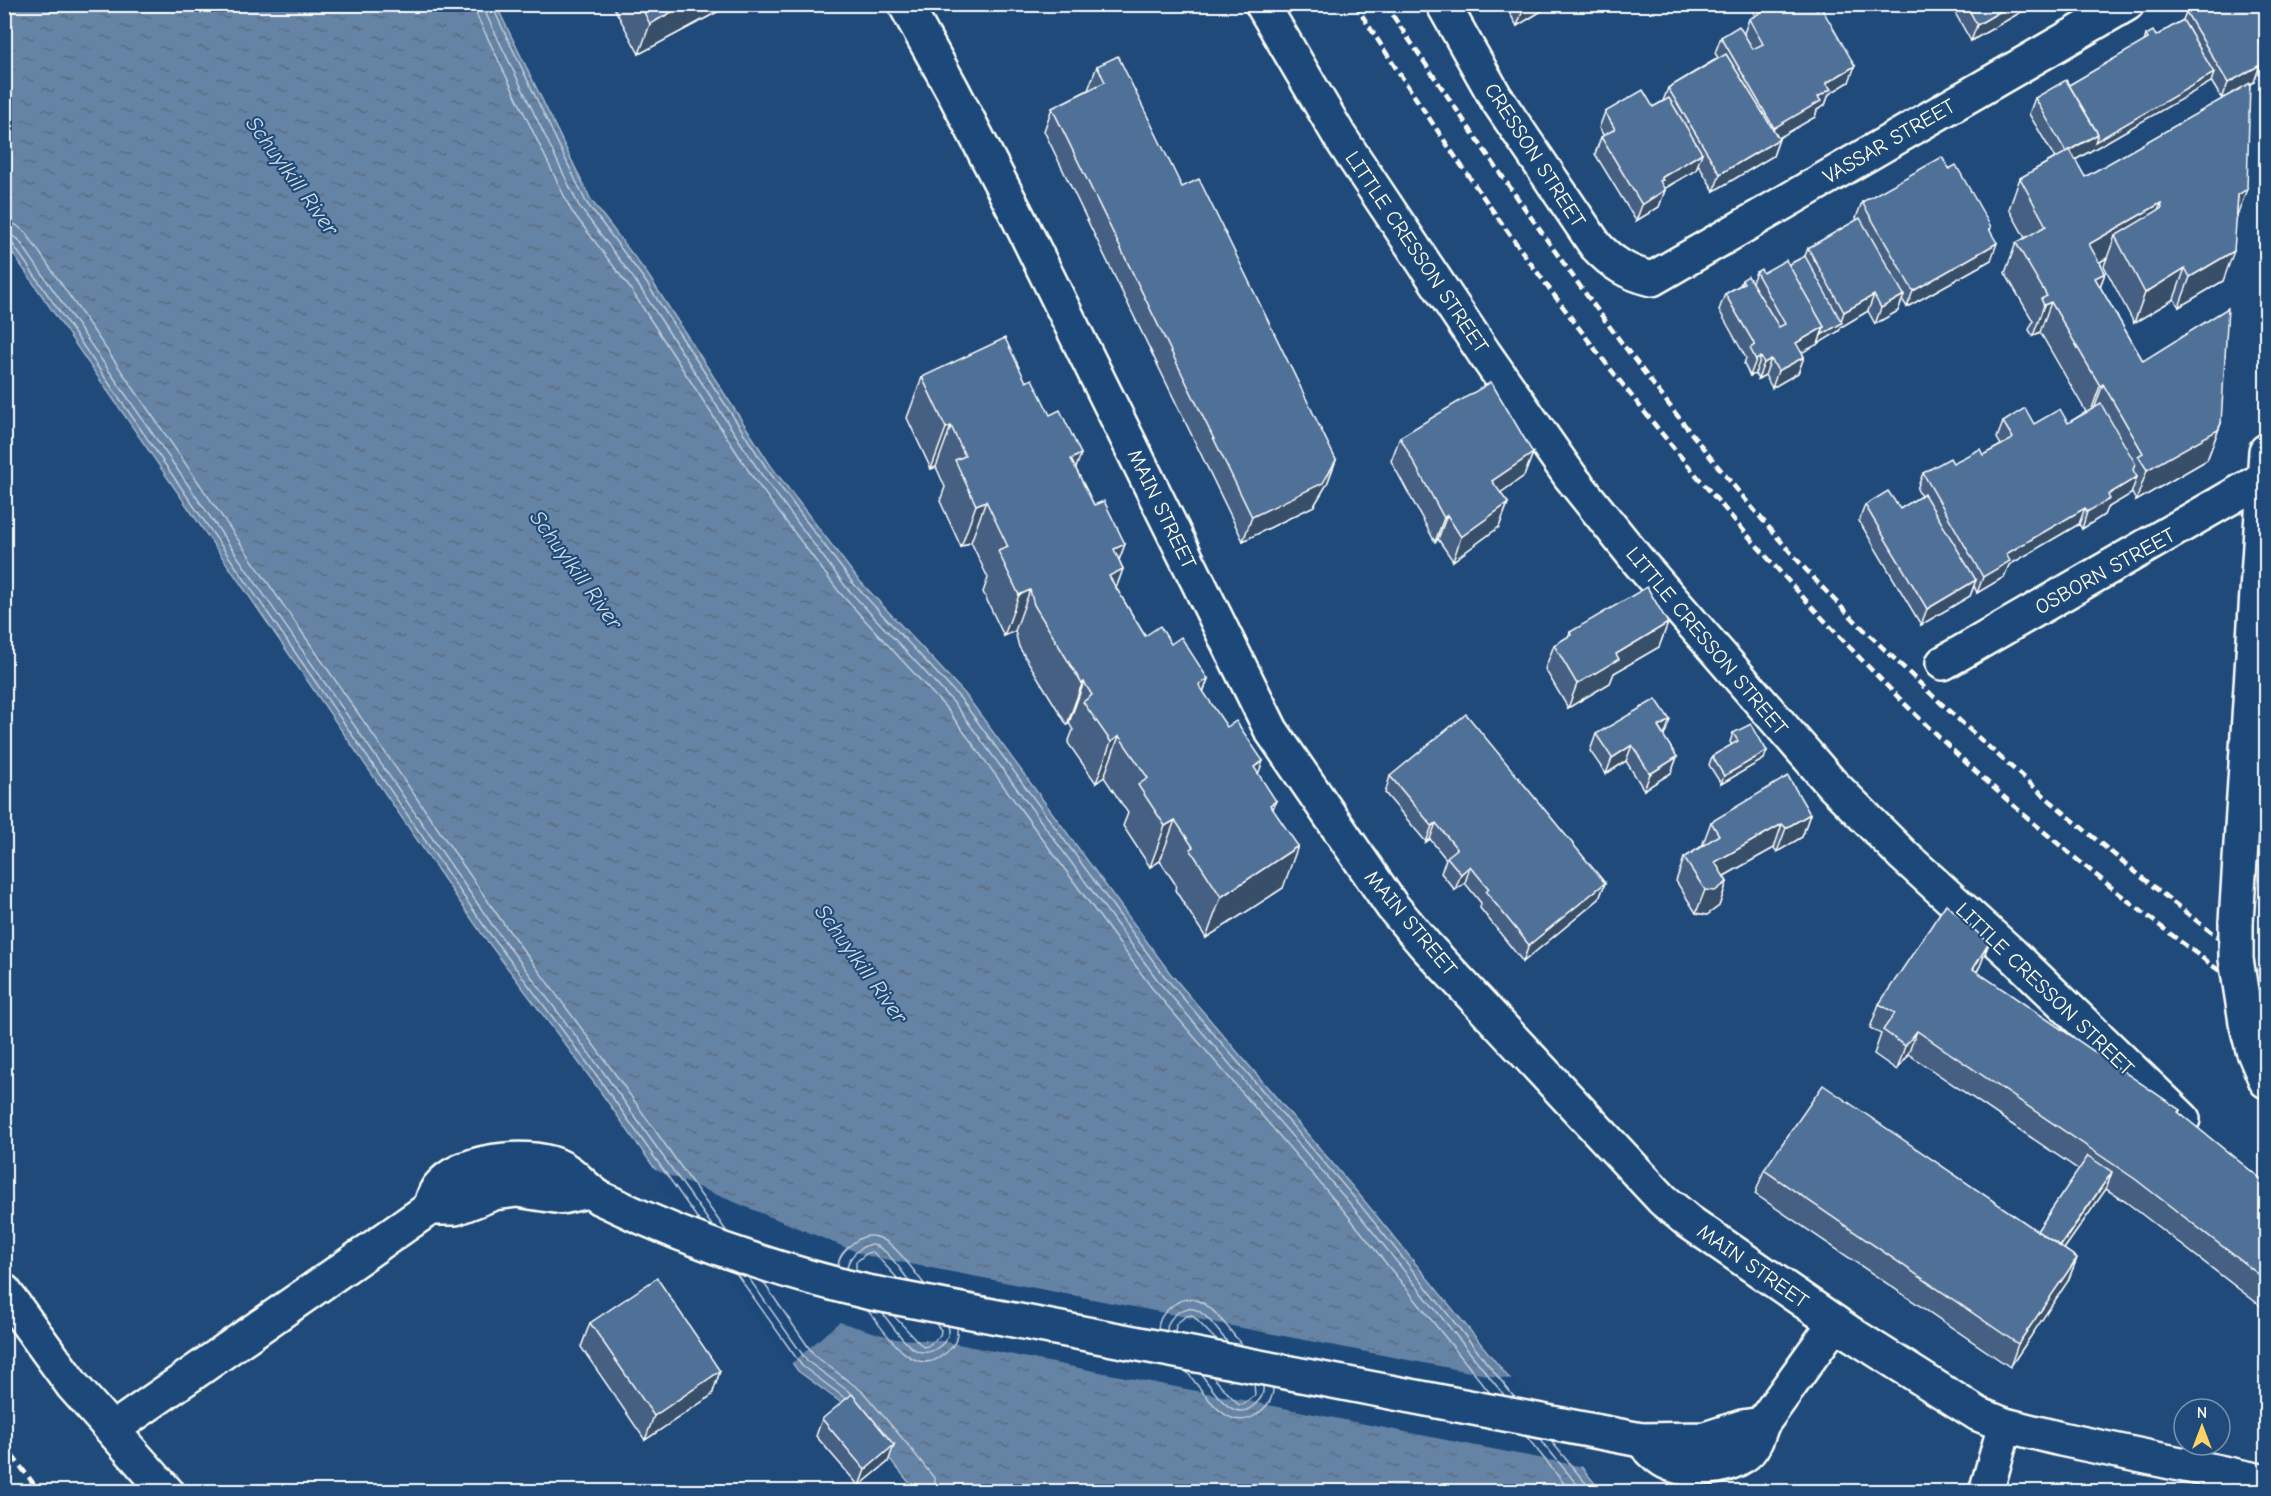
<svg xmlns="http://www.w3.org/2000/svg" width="2271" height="1496" font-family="'Comic Neue',sans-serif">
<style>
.water{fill:url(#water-ripples);stroke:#a3b5c8;stroke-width:1.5;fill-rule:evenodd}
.pier{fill:#1f4a7a;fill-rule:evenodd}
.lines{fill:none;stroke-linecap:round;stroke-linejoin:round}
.shore{stroke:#c1cddb;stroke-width:1.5}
.minor-casing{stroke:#fff;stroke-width:38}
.major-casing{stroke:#fff;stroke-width:38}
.minor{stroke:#1f4a7a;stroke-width:33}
.major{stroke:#1f4a7a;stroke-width:33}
.rail{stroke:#fff;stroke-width:4.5;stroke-dasharray:9 4.5;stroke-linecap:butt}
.major-bridge-casing{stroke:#fff;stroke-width:38;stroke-linecap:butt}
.major-bridge{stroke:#1f4a7a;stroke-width:33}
.wall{fill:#456182;stroke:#fff;stroke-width:1.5;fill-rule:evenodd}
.shaded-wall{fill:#384f6a;stroke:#fff;stroke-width:1.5}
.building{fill:#507197;stroke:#fff;stroke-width:1.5}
.labels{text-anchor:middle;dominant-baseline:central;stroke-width:4.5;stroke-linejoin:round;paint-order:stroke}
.street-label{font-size:21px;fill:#fff;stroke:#1f4a7a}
.water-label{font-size:22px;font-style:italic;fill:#d8e0e8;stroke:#1f4a7a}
</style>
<defs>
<pattern id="water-ripples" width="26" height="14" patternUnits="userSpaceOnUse" patternTransform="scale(1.5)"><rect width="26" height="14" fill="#6583a4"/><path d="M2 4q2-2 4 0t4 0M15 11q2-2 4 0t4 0" fill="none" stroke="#5b6d81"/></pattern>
</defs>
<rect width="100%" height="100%" fill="#1f4a7a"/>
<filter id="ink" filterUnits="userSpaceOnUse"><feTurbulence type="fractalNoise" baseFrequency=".0167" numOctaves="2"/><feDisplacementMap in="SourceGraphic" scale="12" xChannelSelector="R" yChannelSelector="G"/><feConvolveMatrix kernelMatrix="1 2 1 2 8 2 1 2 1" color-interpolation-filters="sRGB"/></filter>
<g filter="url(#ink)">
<!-- water -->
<path class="water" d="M4 5H496L591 200 648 275 771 466 857 578 965 694 1170 973 1362 1198 1601 1491H916L847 1407 798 1371 595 1084 482 934 5 242ZM872 1257 935 1333 925 1341 860 1267ZM1190 1320 1251 1391 1240 1399 1180 1329Z"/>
<!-- pier -->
<path class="pier" d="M651 1168 864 1255 1512 1380 1584 1467 942 1341 896 1339 839 1322 790 1365ZM871 1261 931 1332 925 1337 864 1267ZM1190 1324 1247 1390 1240 1395 1184 1329Z"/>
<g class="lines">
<!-- shore -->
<g class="shore">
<path d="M475 4 477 16 571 210 630 288 754 479 840 593 947 709 1152 988 1345 1212 1490 1393"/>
<path d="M484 4 485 12 579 206 637 283 761 474 846 587 954 703 1159 982 1352 1206 1504 1395"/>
<path d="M491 4 586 202 644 279 767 469 852 582 960 698 1165 977 1357 1201 1515 1398"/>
<path d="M4 223 16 225 26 233 501 920 613 1071 727 1232"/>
<path d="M4 232 18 239 493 926 606 1076 713 1227"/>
<path d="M4 240 12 243 487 930 600 1080 700 1222"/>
<path d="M838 1266C839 1255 845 1250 853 1243 882 1218 908 1265 925 1285"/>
<path d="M847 1269C848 1259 853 1255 860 1249 880 1233 899 1269 910 1282"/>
<path d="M856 1271V1262L867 1253 873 1252 899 1280"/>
<path d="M736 1273 802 1366 845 1398"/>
<path d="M748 1277 807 1361 851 1393"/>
<path d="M763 1282 814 1355 863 1392 908 1445 934 1478 937 1492"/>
<path d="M868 1311C886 1331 912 1380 943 1355 953 1348 958 1341 957 1328"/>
<path d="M882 1313C898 1331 915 1367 940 1346 947 1340 950 1335 947 1326"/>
<path d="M894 1316 923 1347 928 1346 940 1336 941 1330 936 1324"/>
<path d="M1158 1329C1159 1318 1164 1312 1172 1306 1201 1282 1225 1326 1242 1345"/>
<path d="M1167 1331C1167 1323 1170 1319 1176 1314 1198 1296 1214 1327 1228 1343"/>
<path d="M1175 1333 1176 1324 1186 1316 1192 1315 1216 1340"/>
<path d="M1186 1371C1205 1393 1229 1438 1260 1412 1268 1405 1273 1399 1273 1388"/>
<path d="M1201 1374C1213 1389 1232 1424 1253 1406 1260 1400 1264 1396 1263 1386"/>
<path d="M1212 1376 1239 1405 1244 1404 1255 1395 1254 1384"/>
<path d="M1526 1436 1571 1492"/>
<path d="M1540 1439 1583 1492"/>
<path d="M1551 1441 1593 1492"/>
</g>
<!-- minor casing -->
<g class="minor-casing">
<g id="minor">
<path d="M905 4 952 89 1017 215 1271 730 1392 906 1425 945 1663 1200 1688 1221 1853 1335 1978 1414 2005 1425 2061 1439 2266 1482"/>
<path d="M1262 4 1340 137 1484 353 1570 476 1639 562 1831 783 1904 856 2013 955 2183 1119"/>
<path d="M1443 4 1496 98 1596 246C1613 264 1628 273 1652 279L2127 4"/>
<path d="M1943 663 2266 477"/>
<path d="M430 1208C432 1202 434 1192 439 1187 461 1160 525 1153 556 1165 574 1172 583 1188 600 1198 686 1240 774 1270 867 1292L1641 1440 1705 1439 1742 1427 1762 1424"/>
<path d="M4 1291 73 1386 167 1492"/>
<path d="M113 1429 430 1208H455L494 1193 517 1190 562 1197 588 1191"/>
<path d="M1641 1440C1649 1448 1656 1457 1666 1462 1687 1473 1724 1469 1743 1456 1754 1449 1758 1436 1762 1424L1835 1323"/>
<path d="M1986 1492 2005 1425"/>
</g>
</g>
<!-- major casing -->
<g class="major-casing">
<g id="major">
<path d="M2236 922 2266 451"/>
<path d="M2246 1022 2253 1050 2266 1081"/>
</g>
</g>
<!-- minor -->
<use href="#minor" class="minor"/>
<!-- major -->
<use href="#major" class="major"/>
<!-- rail -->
<g class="rail">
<path d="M1355 4C1513 255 1695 493 1904 703 2015 814 2139 913 2266 1005"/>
<path d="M1385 4C1518 201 1650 396 1809 573 1847 615 1890 654 1931 694 2038 794 2149 886 2266 974"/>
<path d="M4 1445 40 1492"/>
<path d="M4 1483 11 1492"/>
</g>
<!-- major-bridge casing -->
<g class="major-bridge-casing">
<path id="major-bridge" d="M2236 922V959L2246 1022"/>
</g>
<!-- major-bridge -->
<use href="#major-bridge" class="major-bridge"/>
</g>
<!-- wall -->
<g class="wall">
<path d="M612 4H732L639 54Z"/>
<path d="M1504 4H1553L1517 26Z"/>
<path d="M1749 4H1814L1849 82 1829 94 1825 105 1817 110 1815 117 1778 138 1779 139 1773 156 1714 191 1698 164 1696 170 1664 189 1665 190 1659 207 1636 221 1595 154 1601 137 1604 136 1599 128 1605 112 1653 107 1663 101 1668 88 1718 58 1715 53 1721 37 1744 33 1749 19 1755 16Z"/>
<path d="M1950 4H2035L1971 41Z"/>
<path d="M2266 4V31L2264 30 2260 44 2254 82 2250 84 2236 219 2223 281 2179 307 2174 299 2134 323 2104 266 2107 258 2100 262 2105 273 2100 287 2143 361 2221 423 2207 460 2136 501 2132 493 2107 508 2104 515 2082 529 2079 524 2009 565 2004 577 1977 593 1974 586 1970 596 1921 625 1859 521 1865 505 1900 509 1921 496 1917 489 1923 473 1983 455 2001 445 1997 438 2003 422 2034 424 2068 423 2086 412 2040 332 2033 336 2029 330 2033 321 2005 273 2016 243 2025 238 2009 209 2020 178 2055 158 2029 114 2035 98 2069 85 2144 42 2146 35 2156 36 2183 20 2186 12ZM2211 81 2222 99 2239 90 2085 177 2075 160Z"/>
<path d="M1097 66 1182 187 1336 460 1327 484 1314 506 1243 541 1044 131 1052 108 1088 90Z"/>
<path d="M1949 169 1991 227 1990 231 1991 260 1907 307 1902 299 1898 311 1875 324 1868 311 1841 327 1839 331 1802 352 1804 357 1798 373 1772 388 1765 375 1758 379 1755 374 1750 376 1744 364 1746 358 1719 310 1725 294 1740 285 1742 280 1752 282 1756 272 1763 273 1788 265 1805 256 1808 248 1857 220 1856 218 1862 202Z"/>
<path d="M922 377 1026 382 1076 469 1094 505 1125 544 1119 560 1123 569 1116 588 1145 636 1171 644 1208 679 1203 692 1258 774 1273 809 1283 888 1206 938 1175 890 1176 885 1160 861 1150 867 1123 826 1128 813 1104 777 1096 783 1068 743 1073 730 1069 723 1067 725 1019 647 1015 631 1004 636 983 592 988 578 971 542 961 547 940 501 945 487 936 467 931 469 907 418Z"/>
<path d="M1400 437 1533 453 1524 476 1500 493 1508 503 1499 527 1453 561 1438 539 1435 542 1391 461Z"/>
<path d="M1668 623 1659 647 1614 673 1610 683 1568 708 1545 669 1554 645 1568 637 1570 632Z"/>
<path d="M1733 733 1764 759 1721 784 1709 765 1712 756 1732 745 1730 742Z"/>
<path d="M1596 734 1663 736 1677 757 1671 773 1644 790 1626 761 1606 774 1590 751Z"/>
<path d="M1390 776 1605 883 1599 899 1523 962 1480 908 1481 903 1465 883 1455 890 1441 873 1446 859 1430 839 1426 842 1385 793Z"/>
<path d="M1810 814 1802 837 1777 852 1774 848 1724 876 1727 882 1719 906 1707 915 1696 913 1676 881 1684 858 1702 846 1711 822Z"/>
<path d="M1989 943 1980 966 1977 972 2180 1110 2179 1113 2266 1183V1310L2126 1202 2106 1189 2064 1249 2077 1258 2068 1281 2010 1367 1755 1194 1764 1170 2037 1231 2079 1170 1908 1054 1897 1070 1874 1054 1881 1034 1870 1028 1879 1004Z"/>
<path d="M590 1323 720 1371 712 1395 645 1440 581 1347Z"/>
<path d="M822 1419 888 1462 859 1486 816 1436Z"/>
</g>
<!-- shaded-wall -->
<g class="shaded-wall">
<path d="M686 4H732L639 54 650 24Z"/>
<path d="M1532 4H1553L1517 26 1523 10Z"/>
<path d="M2013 4H2035L1971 41 1977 25Z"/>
<path d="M2260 65 2254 82 2222 99 2228 83Z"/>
<path d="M1855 66 1849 82 1829 94 1825 105 1817 110 1815 117 1768 144 1774 128 1818 97 1826 83Z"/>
<path d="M2214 73 2211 82 2061 168 2067 152 2098 134Z"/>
<path d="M1779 139 1773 156 1714 191 1720 174Z"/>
<path d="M1702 153 1696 170 1658 192 1665 190 1659 207 1636 221 1642 205 1661 178Z"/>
<path d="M2247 189 2236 219 2238 195Z"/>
<path d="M2161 203 2150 233 2115 236 2107 258 2078 274 2089 244Z"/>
<path d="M1997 243 1991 260 1907 307 1913 291Z"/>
<path d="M2234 251 2223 281 2179 307 2190 277Z"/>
<path d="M2185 268 2174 299 2134 323 2145 293Z"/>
<path d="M2105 273 2094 303 2095 278Z"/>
<path d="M1874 295 1868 311 1841 327 1839 331 1818 344 1821 335 1840 324 1844 312Z"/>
<path d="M1904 295 1898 311 1875 324 1881 308Z"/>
<path d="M2051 302 2040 332 2033 336 2044 305Z"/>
<path d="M1824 327 1818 344 1790 359 1796 343Z"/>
<path d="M1761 357 1755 374 1750 376 1756 360Z"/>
<path d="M1804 357 1798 373 1772 388 1778 371Z"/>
<path d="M1771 359 1765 375 1758 379 1764 363Z"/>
<path d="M2103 384 2092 415 2089 417 2100 386Z"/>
<path d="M2221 423 2207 460 2136 501 2147 470Z"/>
<path d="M951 426 936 467 931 469 946 428Z"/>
<path d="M1533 453 1524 476 1483 505 1492 481Z"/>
<path d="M1081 454 1066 496 1071 459Z"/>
<path d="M1336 460 1327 484 1314 506 1243 541 1252 517Z"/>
<path d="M2137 477 2131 494 2107 508 2104 515 2082 529 2087 512 2112 492Z"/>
<path d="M986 501 971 542 961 547 976 505Z"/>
<path d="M1508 503 1499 527 1453 561 1461 537Z"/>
<path d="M2085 508 2079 524 2009 565 2004 577 1977 593 1983 577 2006 554Z"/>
<path d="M1447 515 1438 539 1435 542 1444 518Z"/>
<path d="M1125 544 1114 573 1123 569 1108 610 1094 617 1114 549Z"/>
<path d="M1976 580 1970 596 1921 625 1927 609Z"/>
<path d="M1030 590 1015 631 1004 636 1019 595Z"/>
<path d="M1668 623 1659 647 1614 673 1610 683 1568 708 1577 684 1616 654Z"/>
<path d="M1208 679 1193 720 1199 685Z"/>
<path d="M1084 682 1069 723 1067 725 1082 684Z"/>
<path d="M1670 720 1664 736 1658 727Z"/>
<path d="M1119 736 1104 777 1096 783 1111 742Z"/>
<path d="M1632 745 1626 761 1606 774 1612 758Z"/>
<path d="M1767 751 1764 759 1721 784 1724 776Z"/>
<path d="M1677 757 1671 773 1644 790 1650 774Z"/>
<path d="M1263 761 1248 802 1254 767Z"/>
<path d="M1276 801 1261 842 1270 805Z"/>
<path d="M1810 814 1802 837 1777 852 1786 828Z"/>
<path d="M1175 820 1160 861 1150 867 1165 826Z"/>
<path d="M1436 823 1430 839 1426 842 1432 826Z"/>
<path d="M1782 824 1774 848 1706 886 1715 862Z"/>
<path d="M1298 846 1283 888 1206 938 1221 897Z"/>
<path d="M1470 866 1465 883 1455 890 1461 874Z"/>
<path d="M1727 882 1719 906 1707 915 1696 913 1705 890Z"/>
<path d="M1605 883 1599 899 1523 962 1529 945Z"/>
<path d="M1989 943 1980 966 1964 992 1973 969Z"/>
<path d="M1917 1031 1908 1054 1897 1070 1905 1046Z"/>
<path d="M2112 1172 2106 1189 2050 1269 2056 1253Z"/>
<path d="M2077 1258 2068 1281 2010 1367 2018 1344Z"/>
<path d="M720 1371 712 1395 645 1440 654 1416Z"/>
<path d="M894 1445 888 1462 859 1486 865 1470Z"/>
</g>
<!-- building -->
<g class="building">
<path d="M640 4H686L650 24Z"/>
<path d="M1519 4H1532L1523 10Z"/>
<path d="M1764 4H1814L1817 10 1821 7 1855 66 1826 83 1831 89 1818 97 1821 101 1774 128 1721 37 1739 26 1753 49 1763 44 1749 19 1767 9Z"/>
<path d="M1966 4H2013L1977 25Z"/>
<path d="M2199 4H2266V19L2260 44 2264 51 2260 65 2228 83 2186 12Z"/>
<path d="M2183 20 2214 73 2095 142 2098 134 2069 85 2148 39 2146 35 2153 31 2156 36Z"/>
<path d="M1726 54 1779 139 1720 174 1668 88Z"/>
<path d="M1118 56 1182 187 1199 179 1336 460 1323 483 1252 517 1052 108 1105 82 1097 66Z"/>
<path d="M2066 80 2098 134 2066 152 2035 98Z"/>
<path d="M2250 83 2247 189 2238 195 2234 251 2190 277 2185 268 2145 293 2115 236 2162 208 2161 203 2089 244 2105 273 2095 278 2143 361 2228 308 2221 423 2218 430 2147 470 2138 456 2143 453 2103 384 2100 386 2051 302 2044 305 2041 299 2047 296 2016 243 2046 226 2020 178 2070 150 2085 177Z"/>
<path d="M1643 90 1653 107 1669 98 1702 153 1661 178 1663 180 1660 181 1665 190 1642 205 1601 137 1615 129 1605 112Z"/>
<path d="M1942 157 1949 169 1956 165 1991 227 1989 229 1997 243 1913 291 1862 202Z"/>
<path d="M1860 218 1904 295 1881 308 1874 295 1844 312 1808 248Z"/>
<path d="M1805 256 1842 323 1821 335 1824 327 1788 265Z"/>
<path d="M1786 260 1824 327 1796 343 1804 357 1778 371 1771 359 1764 363 1761 357 1756 360 1750 348 1755 345 1725 294 1744 283 1742 280 1748 276 1779 327 1785 324 1756 272 1761 269 1763 273Z"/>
<path d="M1005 338 1026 382 1032 379 1050 415 1060 410 1081 454 1071 459 1094 505 1104 501 1125 544 1114 549 1123 569 1109 576 1145 636 1160 626 1171 644 1181 637 1208 679 1199 685 1227 727 1236 721 1263 761 1254 767 1276 801 1270 805 1298 846 1221 897 1190 849 1193 847 1175 820 1165 826 1138 785 1148 778 1119 736 1111 742 1083 702 1092 695 1084 682 1082 684 1034 605 1030 590 1019 595 998 551 1008 547 986 501 976 505 955 460 965 456 951 426 946 428 922 377Z"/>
<path d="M1491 382 1533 453 1492 481 1508 503 1461 537 1447 515 1444 518 1400 437Z"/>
<path d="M2101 404 2135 463 2133 470 2137 477 2112 492 2108 495 2110 499 2087 512 2085 508 2006 554 2010 561 1983 577 1923 473 1950 458 1953 463 1980 449 1983 455 2011 440 2013 438 2003 422 2025 408 2034 424 2060 409 2068 423Z"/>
<path d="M1888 491 1900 509 1924 494 1976 580 1927 609 1865 505Z"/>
<path d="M1647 587 1668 623 1616 654 1619 659 1577 684 1554 645 1571 635 1570 632Z"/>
<path d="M1656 699 1670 720 1658 727 1677 757 1650 774 1632 745 1612 758 1596 734Z"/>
<path d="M1466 714 1605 883 1529 945 1486 892 1489 889 1470 866 1461 874 1447 857 1457 849 1436 823 1432 826 1390 776Z"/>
<path d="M1751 724 1767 751 1724 776 1712 756 1738 741 1733 733Z"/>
<path d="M1788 776 1810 814 1786 828 1782 824 1715 862 1727 882 1715 891 1705 890 1684 858 1719 835 1711 822Z"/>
<path d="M1946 904 1989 943 1973 969 2180 1110 2178 1112 2266 1183V1280L2135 1179 1917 1031 1905 1046 1883 1030 1895 1013 1879 1004Z"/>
<path d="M1823 1085 2077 1258 2018 1344 1764 1170Z"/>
<path d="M2088 1156 2112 1172 2060 1246 2037 1231Z"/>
<path d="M657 1278 720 1371 654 1416 590 1323Z"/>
<path d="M852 1394 894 1445 865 1470 822 1419Z"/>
</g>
</g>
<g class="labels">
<!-- street labels -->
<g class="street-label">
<text transform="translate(1889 141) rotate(-30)">VASSAR STREET</text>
<text transform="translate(1535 155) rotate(57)">CRESSON STREET</text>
<text transform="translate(1417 252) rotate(56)">LITTLE CRESSON STREET</text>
<text transform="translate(1162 509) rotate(64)">MAIN STREET</text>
<text transform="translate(2105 571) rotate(-29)">OSBORN STREET</text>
<text transform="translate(1707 641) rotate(50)">LITTLE CRESSON STREET</text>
<text transform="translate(1411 923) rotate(50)">MAIN STREET</text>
<text transform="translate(2045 989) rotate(44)">LITTLE CRESSON STREET</text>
<text transform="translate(1753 1266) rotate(35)">MAIN STREET</text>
</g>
<!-- water labels -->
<g class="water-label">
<text transform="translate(292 176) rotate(54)">Schuylkill River</text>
<text transform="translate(576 570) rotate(54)">Schuylkill River</text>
<text transform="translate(861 964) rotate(54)">Schuylkill River</text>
</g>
</g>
<!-- margin -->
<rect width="2271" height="1496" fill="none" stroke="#1f4a7a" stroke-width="24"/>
<rect x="12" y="12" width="2247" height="1472" fill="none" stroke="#fff" stroke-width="2" filter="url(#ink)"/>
<!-- north arrow -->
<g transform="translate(2202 1427)"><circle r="28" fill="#1f4a7a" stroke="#7992af" stroke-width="1.5"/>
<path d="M0-4.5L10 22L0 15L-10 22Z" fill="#ffd166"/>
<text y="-9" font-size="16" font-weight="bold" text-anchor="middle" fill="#ffffff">N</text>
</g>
</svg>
